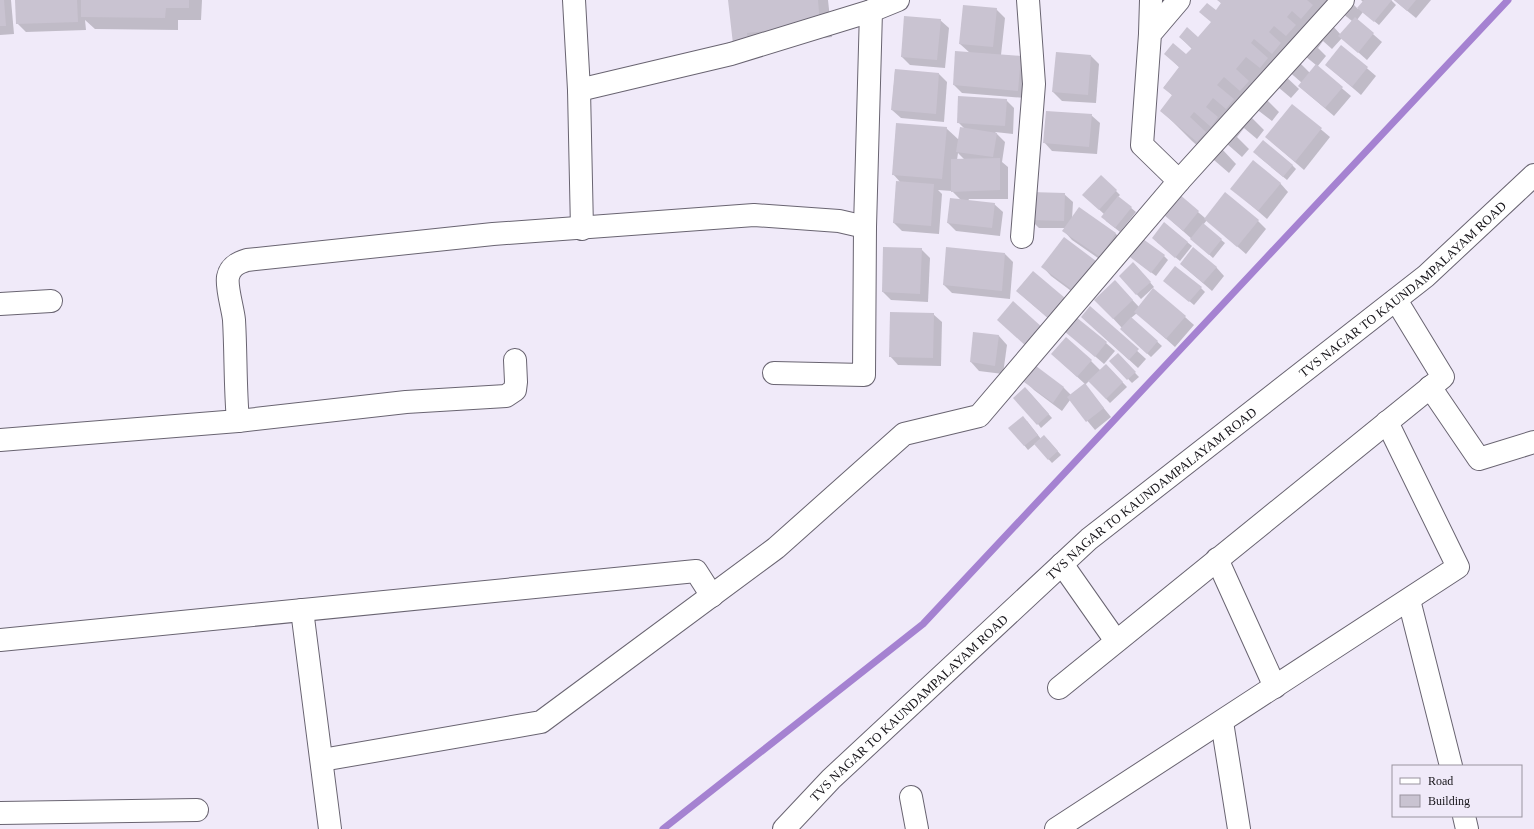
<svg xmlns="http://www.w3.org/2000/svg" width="1534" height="829" font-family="'Times New Roman',serif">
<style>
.shadow{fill:#0003;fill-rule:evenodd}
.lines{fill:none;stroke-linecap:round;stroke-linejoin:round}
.stream{stroke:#a582d1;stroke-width:7}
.building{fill:#c9c3d1}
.minor-casing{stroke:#696471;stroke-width:24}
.minor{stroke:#fff;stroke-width:22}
.labels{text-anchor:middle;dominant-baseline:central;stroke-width:3.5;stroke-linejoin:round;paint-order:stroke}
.street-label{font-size:13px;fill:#161419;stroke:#f0eaf9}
</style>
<rect width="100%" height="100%" fill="#f0eaf9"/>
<!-- shadow -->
<g class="shadow">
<path d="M0 0H11L14 34 0 35Z"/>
<path d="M16 0H202L201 20H178V30L95 29 85 20 86 30 26 32 17 23Z"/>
<path d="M729 0H828L832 37 759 45 747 56Z"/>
<path d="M1218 0H1353L1351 2 1358 9 1363 2 1361 0H1391L1396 5 1379 25 1363 12 1357 20 1382 42 1367 60 1342 38 1332 49 1323 41 1318 48 1326 56 1317 67 1351 96 1334 116 1308 94 1299 86 1302 83 1286 69 1282 73 1299 89 1291 98 1278 87 1267 100 1279 112 1272 121 1255 108 1249 115 1264 130 1257 139 1244 128 1237 137 1249 149 1242 157 1226 143 1221 148 1236 164 1229 173 1192 141 1161 110 1173 96 1164 87 1180 68 1166 54 1187 56 1192 49 1180 37 1199 38 1212 23 1216 11 1222 4ZM1342 13 1352 21 1341 35 1332 25ZM1305 56 1316 65 1310 73 1300 63Z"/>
<path d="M1394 0H1431L1416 18Z"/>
<path d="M996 9 1005 18 1001 55 1020 57 1029 66 1026 98 962 93 954 85 970 53 960 44Z"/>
<path d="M940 20 949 28 945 68 910 65 902 57Z"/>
<path d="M1341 46 1376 76 1361 95 1326 65Z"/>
<path d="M1091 56 1099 64 1096 103 1062 101 1053 92Z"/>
<path d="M895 70 939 74 947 82 944 122 901 118 892 110Z"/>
<path d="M1006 100 1014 108 1013 134 995 132 1005 142 1002 162 1008 167V199H969L968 201 994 204 1003 212 1000 236 956 231 948 223 961 200 952 191 938 190 942 194 939 234 902 231 894 223 901 183 893 174 946 128 959 140 965 129 958 122ZM958 153 965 160H957Z"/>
<path d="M1292 105 1330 137 1304 170 1266 137Z"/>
<path d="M1091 115 1100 123 1097 154 1052 151 1044 142Z"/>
<path d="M1258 156 1292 165 1296 169 1287 180Z"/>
<path d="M1101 176 1120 195 1118 197 1136 212 1120 232 1106 221 1104 214 1083 195Z"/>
<path d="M1280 183 1288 192 1267 219 1231 188Z"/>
<path d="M1064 194 1073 202 1072 219 1080 209 1116 234 1124 243 1108 265 1072 240 1064 231 1066 228H1039L1030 219Z"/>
<path d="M1179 196 1205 218 1258 221 1266 229 1246 254 1207 220 1203 225 1225 243 1213 258 1164 214Z"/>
<path d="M1165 224 1192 246 1180 261 1157 242Z"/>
<path d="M921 249 930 258 928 302 891 300 883 292Z"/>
<path d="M1005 254 1013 262 1010 299 952 293 944 285Z"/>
<path d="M1164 256 1168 260 1156 276 1131 257Z"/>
<path d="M1095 262 1104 270 1082 299 1051 276 1043 267Z"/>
<path d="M1181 264 1216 267 1224 276 1212 291Z"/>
<path d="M1137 267 1154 287 1141 299 1120 276Z"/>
<path d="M1033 272 1057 326 1017 291Z"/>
<path d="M1169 284 1201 288 1205 292 1194 305Z"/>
<path d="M1123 290 1139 307 1185 317 1194 325 1175 347 1137 313 1131 318 1162 346 1151 357 1125 333 1122 328 1096 300Z"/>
<path d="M1090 308 1146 359 1138 368 1091 325Z"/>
<path d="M933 314 942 322 941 366 898 365 890 356Z"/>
<path d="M1066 331 1106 343 1115 351 1104 364Z"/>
<path d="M974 333 999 336 1007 345 1003 374 979 371 971 362Z"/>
<path d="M1118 355 1139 377 1132 383 1111 361Z"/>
<path d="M1091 361 1101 371 1106 365 1127 387 1110 403 1089 381 1085 385 1111 417 1095 430 1070 400 1062 411 1034 390 1026 382 1036 368 1064 388 1071 395 1085 384 1061 362Z"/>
<path d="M1029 392 1052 418 1041 428 1038 424Z"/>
<path d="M1027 421 1041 439 1048 440 1061 455 1052 463 1035 444 1028 450 1010 428Z"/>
</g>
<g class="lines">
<!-- stream -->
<path class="stream" d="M663 829 923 624 1508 0"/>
</g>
<!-- building -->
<g class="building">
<path d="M0 0H4L6 26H0Z"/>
<path d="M15 0H77L78 22 16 24Z"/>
<path d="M81 0H189V8H166L165 18 81 17Z"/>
<path d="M728 0H818L820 25 747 33 748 42 733 44Z"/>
<path d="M1217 0H1307L1313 5 1301 19 1292 11 1287 17 1296 25 1286 36 1274 26 1269 32 1281 43 1272 54 1254 39 1251 43 1268 58 1260 68 1246 57 1236 69 1249 81 1240 91 1224 77 1217 85 1234 99 1226 109 1213 98 1206 107 1218 117 1211 127 1194 112 1190 117 1206 132 1197 142 1160 111 1172 95 1163 88 1179 67 1164 54 1173 43 1186 54 1192 48 1179 37 1187 27 1198 37 1211 22 1199 12 1207 3 1216 10 1221 3Z"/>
<path d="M1364 0H1392L1374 22 1357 8Z"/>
<path d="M1394 0H1416L1407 11Z"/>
<path d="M963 5 997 8 993 47 959 44Z"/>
<path d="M904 16 941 19 937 60 901 57Z"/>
<path d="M1355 17 1374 33 1358 53 1338 36Z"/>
<path d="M1341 45 1368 67 1352 87 1325 65Z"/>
<path d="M955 51 1021 56 1018 91 953 85Z"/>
<path d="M1056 52 1091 55 1088 95 1052 92Z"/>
<path d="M1316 64 1343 87 1325 108 1298 86Z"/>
<path d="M895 69 939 73 936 114 891 110Z"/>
<path d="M958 96 1007 99 1005 126 957 123Z"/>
<path d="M1292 104 1322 128 1295 162 1265 137Z"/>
<path d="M1046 111 1092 114 1089 147 1043 143Z"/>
<path d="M896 123 947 127 942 179 892 175Z"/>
<path d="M960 127 997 133 993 157 956 152Z"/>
<path d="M1263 140 1293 165 1283 177 1253 152Z"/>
<path d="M1000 158V190L951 192V159Z"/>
<path d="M1253 160 1281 183 1258 211 1230 189Z"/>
<path d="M1101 175 1117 190 1099 210 1082 195Z"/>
<path d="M896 181 934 184 931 226 893 223Z"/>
<path d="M1030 192 1065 193 1064 221 1029 220Z"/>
<path d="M1225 192 1259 220 1237 247 1204 219Z"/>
<path d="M1179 194 1199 211 1183 231 1163 214Z"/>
<path d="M1118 196 1132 207 1115 228 1101 217Z"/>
<path d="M950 198 995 203 992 228 947 223Z"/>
<path d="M1079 207 1116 233 1100 257 1062 231Z"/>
<path d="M1164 222 1188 242 1175 258 1152 238Z"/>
<path d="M1203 223 1222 239 1209 255 1190 239Z"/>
<path d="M1064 237 1096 261 1074 291 1041 267Z"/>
<path d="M1143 239 1165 255 1151 273 1130 257Z"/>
<path d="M883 247 922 248 920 294 882 292Z"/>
<path d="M946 247 1005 253 1002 291 943 285Z"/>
<path d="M1193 247 1217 267 1203 283 1180 264Z"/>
<path d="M1133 262 1151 282 1136 295 1119 276Z"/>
<path d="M1175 266 1202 287 1189 302 1163 281Z"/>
<path d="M1033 271 1065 298 1048 318 1016 291Z"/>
<path d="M1115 280 1133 300 1113 319 1094 300Z"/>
<path d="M1153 288 1186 316 1166 339 1134 312Z"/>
<path d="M1013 301 1043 328 1027 347 997 320Z"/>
<path d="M1090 306 1139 349 1129 360 1081 317Z"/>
<path d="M890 312 934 313 933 358 889 357Z"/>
<path d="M1076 317 1107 342 1095 357 1064 331Z"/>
<path d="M1131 317 1158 341 1147 354 1120 329Z"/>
<path d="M973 332 999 335 995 366 970 362Z"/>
<path d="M1066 337 1092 360 1077 377 1051 354Z"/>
<path d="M1118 353 1136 372 1127 380 1109 361Z"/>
<path d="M1106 364 1123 382 1106 399 1088 381Z"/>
<path d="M1036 366 1064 387 1053 403 1024 382Z"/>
<path d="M1085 383 1104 408 1086 422 1067 397Z"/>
<path d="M1025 387 1049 414 1037 425 1013 398Z"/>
<path d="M1023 416 1038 435 1024 446 1008 428Z"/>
<path d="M1044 435 1058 451 1048 460 1034 444Z"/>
</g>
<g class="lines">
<!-- minor casing -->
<g class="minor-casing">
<g id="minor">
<path d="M574 0 579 90 582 229"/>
<path d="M1150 34 1151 0"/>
<path d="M579 90 731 54 871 11 898 0"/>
<path d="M1179 181 1343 0"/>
<path d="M1022 237 1034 84 1028 0"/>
<path d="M0 304 51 301"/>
<path d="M774 373 864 375 865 227 871 11"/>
<path d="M1430 387 1479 459 1534 442"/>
<path d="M238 421 406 402 506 396 515 390 516 382 515 360"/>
<path d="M0 440 238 421C235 387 236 354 234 320 233 309 226 287 228 277 230 267 237 263 247 260L493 234 754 215 839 221 865 227"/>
<path d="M1217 559 1275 687"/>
<path d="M1062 564 1116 641"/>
<path d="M1409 600 1451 766"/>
<path d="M302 610 330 829"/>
<path d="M0 640 696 571 712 596"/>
<path d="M1059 688 1443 377 1396 300"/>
<path d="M1222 722 1239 829"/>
<path d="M322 760 541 722 776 548 904 434 979 416 1179 181 1142 145 1150 34 1179 0"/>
<path d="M911 797 917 829"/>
<path d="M0 813 197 810"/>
<path d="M1464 816 1467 829"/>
<path id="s1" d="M784 829 831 779 1089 539 1426 276 1534 175"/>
<path d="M1056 829 1458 567 1387 422"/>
</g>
</g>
<!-- minor -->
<use href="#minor" class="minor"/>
</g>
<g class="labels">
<!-- street labels -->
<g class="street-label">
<text stroke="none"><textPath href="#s1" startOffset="822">TVS NAGAR TO KAUNDAMPALAYAM ROAD</textPath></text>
<text stroke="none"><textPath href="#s1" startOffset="498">TVS NAGAR TO KAUNDAMPALAYAM ROAD</textPath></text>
<text stroke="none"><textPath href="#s1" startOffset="174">TVS NAGAR TO KAUNDAMPALAYAM ROAD</textPath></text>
</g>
</g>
<!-- legend -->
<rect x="1392" y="765" width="130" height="52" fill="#f0eaf9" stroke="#99949f"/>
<rect x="1400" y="778" width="20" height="6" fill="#ffffff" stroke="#99949f"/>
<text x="1428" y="785" font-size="12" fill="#161419">Road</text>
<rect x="1400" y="795" width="20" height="12" fill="#c9c3d1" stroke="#99949f"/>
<text x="1428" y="805" font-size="12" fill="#161419">Building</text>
</svg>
